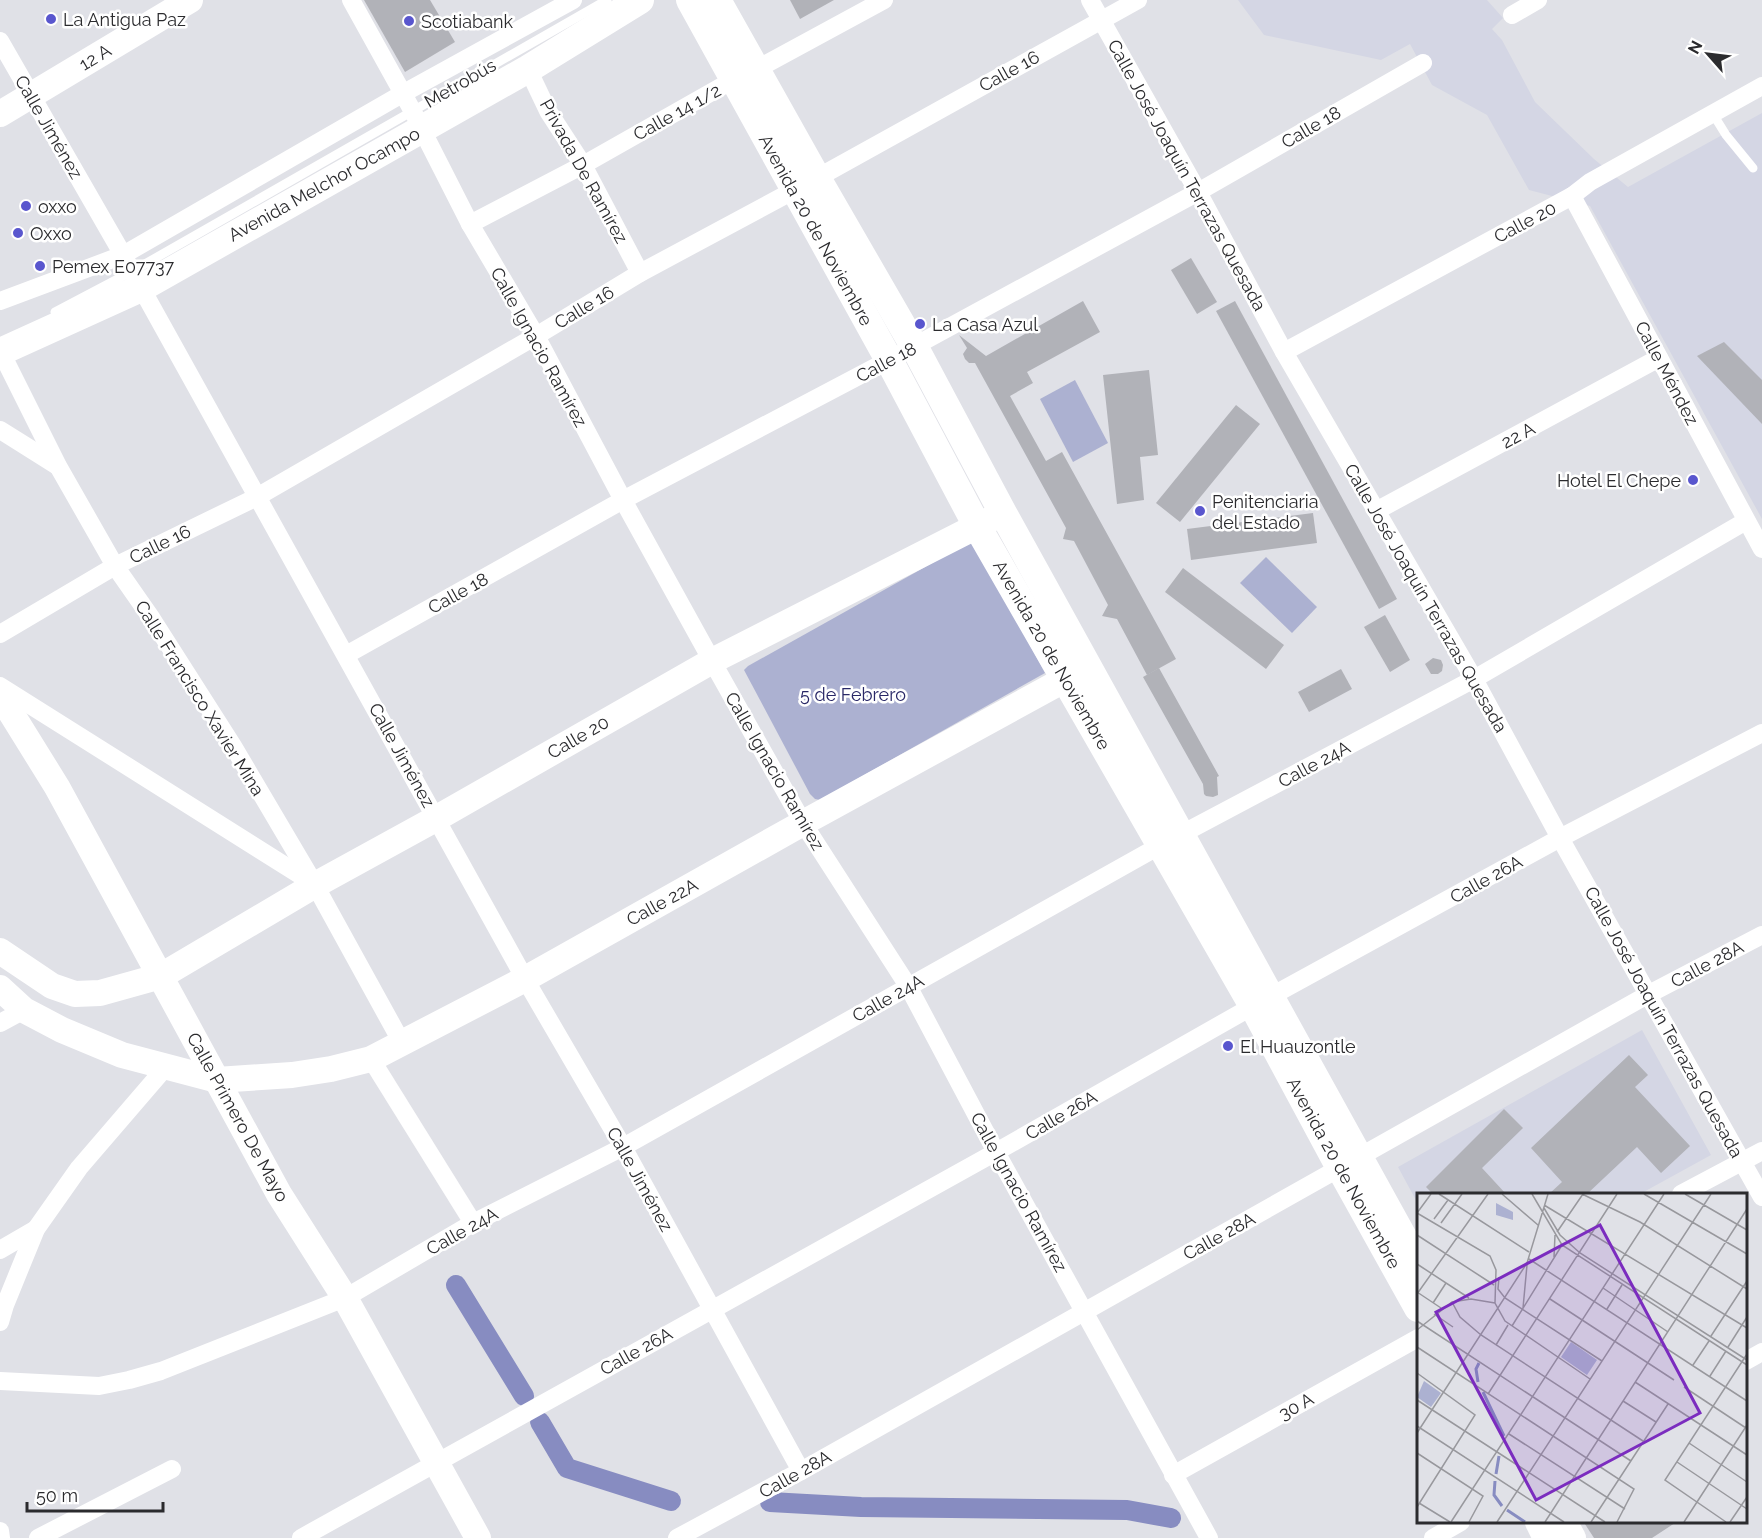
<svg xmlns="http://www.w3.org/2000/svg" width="1762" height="1538" font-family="Raleway,sans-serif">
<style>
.built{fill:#d4d6e4}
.green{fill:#acb1d1}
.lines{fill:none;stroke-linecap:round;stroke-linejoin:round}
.canal{stroke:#878cc1;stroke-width:20}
.building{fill:#b1b2b8}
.lane{stroke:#fff;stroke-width:9}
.street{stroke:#fff;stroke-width:18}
.secondary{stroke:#fff;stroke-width:26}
.primary{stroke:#fff;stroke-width:28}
.poi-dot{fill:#5956ce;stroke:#fff;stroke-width:2}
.labels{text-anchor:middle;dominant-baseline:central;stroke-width:5;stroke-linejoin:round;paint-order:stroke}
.poi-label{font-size:18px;fill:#2b2b2e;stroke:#fff;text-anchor:start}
.street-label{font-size:18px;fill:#2b2b2e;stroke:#fff}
.park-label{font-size:18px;fill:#292867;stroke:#fff}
.inset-river{fill:none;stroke:#878cc1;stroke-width:3}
.inset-road{fill:none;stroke:#98989d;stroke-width:1.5}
.view{fill:#7b2cbf;fill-opacity:0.15;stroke:#7b2cbf;stroke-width:3}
.inset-edge{fill:none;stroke:#2b2b2e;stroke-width:3}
</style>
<rect width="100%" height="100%" fill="#e0e1e7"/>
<!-- built -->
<g class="built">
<path d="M1238 0H1487L1503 18 1492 29 1502 40 1535 102 1594 159 1628 187 1762 113V519L1590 206 1529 190 1487 115 1432 85 1410 44 1381 60 1264 35Z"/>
<path d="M1642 1030 1711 1155 1640 1194H1418V1204L1398 1167Z"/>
</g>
<!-- green -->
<g class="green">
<path d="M1075 380 1108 443 1073 462 1040 399Z"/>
<path d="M974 542 1045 673 820 800 815 799 810 794 744 670 748 666 968 543Z"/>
<path d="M1266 557 1317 607 1292 633 1240 583Z"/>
</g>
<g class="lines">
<!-- canal -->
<g class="canal">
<path d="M456 1285 524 1396"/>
<path d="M540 1422 567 1468 671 1501"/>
<path d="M770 1502 861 1507 1127 1510 1171 1518"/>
</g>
</g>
<!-- building -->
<g class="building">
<path d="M364 0H430L455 42 405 72Z"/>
<path d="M790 0H834L800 19Z"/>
<path d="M1191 258 1217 302 1197 314 1171 270Z"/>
<path d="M1083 301 1100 332 1027 372 1033 383 1010 396 1046 461 1062 452 1176 659 1147 675 1117 619 1102 616 1108 605 1074 541 1063 539 1066 528 975 363H969L965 359 963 354 967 348 959 335 986 356Z"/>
<path d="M1235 301 1397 599 1379 609 1216 311Z"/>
<path d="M1724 342 1762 380V424L1697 356Z"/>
<path d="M1149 370 1158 455 1140 457 1144 500 1117 504 1103 375Z"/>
<path d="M1236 405 1260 424 1180 522 1156 503Z"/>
<path d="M1313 513 1317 543 1191 560 1187 529Z"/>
<path d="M1183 568 1284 645 1266 669 1165 592Z"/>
<path d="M1385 615 1410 660 1390 672 1364 627Z"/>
<path d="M1433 658 1441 660 1443 665 1442 671 1438 674H1431L1425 664Z"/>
<path d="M1159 668 1219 776 1217 777 1218 795 1213 797 1206 796 1204 794 1203 784 1143 677Z"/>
<path d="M1341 669 1352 689 1309 712 1298 692Z"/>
<path d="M1629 1055 1648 1075 1635 1087 1690 1146 1661 1173 1637 1147 1587 1194H1549L1562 1182 1531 1148Z"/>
<path d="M1504 1109 1523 1128 1482 1168 1506 1194H1433L1426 1187Z"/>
<path d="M1583 1521H1678L1652 1538H1594Z"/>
</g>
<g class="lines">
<!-- lane -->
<g class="lane">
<path d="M1713 114 1726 135 1753 168"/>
<path d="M55 312 131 272 607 0"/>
</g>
<!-- street -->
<g class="street">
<path d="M351 0 412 110 470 224 536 336 623 500 712 661 803 823 908 986 996 1152 1209 1538"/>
<path d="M1090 0 1198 192 1284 352 1474 679 1560 838 1762 1197"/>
<path d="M1512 15 1538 0"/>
<path d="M0 41 123 255 525 979 623 1147 801 1471"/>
<path d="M528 69 548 111 583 165 640 273"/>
<path d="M1572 196 1762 549"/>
<path d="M470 224 583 165 733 80 755 70 884 0"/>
<path d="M0 301 123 255 402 94 573 0"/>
<path d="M1 352 58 466 115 566 152 619 233 746 315 885 402 1043"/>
<path d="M1284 352 1572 196 1590 182 1762 86"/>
<path d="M0 430 56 465"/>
<path d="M1376 511 1659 358"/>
<path d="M0 634 115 566 257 497 536 336 640 273 817 178 1138 0"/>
<path d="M346 655 623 500 889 360 1198 192 1423 63"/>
<path d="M0 686 311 882"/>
<path d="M0 1023 24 1010"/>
<path d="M371 1059 473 1223"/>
<path d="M1681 1194 1762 1151"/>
<path d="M0 1250 36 1229"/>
<path d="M0 1322 5 1305 36 1229 79 1168 165 1068"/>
<path d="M1746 1361 1762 1352"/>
<path d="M0 1381 99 1386 129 1380 161 1371 345 1298 473 1223 623 1147 1161 845 1474 679 1746 521"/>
<path d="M1173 1475 1418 1338"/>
<path d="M0 1531 1 1538"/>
<path d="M38 1538 172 1469"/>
<path d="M301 1538 996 1152 1253 1006 1560 838 1762 733"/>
<path d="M677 1538 801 1471 1649 994 1762 935"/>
<path d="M1433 1538 1461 1522"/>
</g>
<!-- secondary -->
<g class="secondary">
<path d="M0 114 190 0"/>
<path d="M0 695 57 787 279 1194 345 1298 478 1538"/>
<path d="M0 951 52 986 75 994 100 993 161 976 315 885 437 818 712 661 995 517"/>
<path d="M0 988 24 1010 62 1030 122 1055 217 1080 292 1075 331 1069 371 1059 525 979 803 823 1082 670"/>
</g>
<!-- primary -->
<g class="primary">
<path d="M690 0 889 360 977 526 1253 1006 1340 1168 1418 1308"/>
<path d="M717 0 817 178 914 346 1003 513 1418 1264"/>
<path d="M0 352 141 288 528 69 640 0"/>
<path d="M1539 1522 1547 1538"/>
<path d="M1563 1522 1572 1538"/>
</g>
</g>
<!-- markers -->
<g class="poi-dot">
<circle cx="51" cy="19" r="6"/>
<circle cx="409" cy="21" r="6"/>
<circle cx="26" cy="206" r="6"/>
<circle cx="18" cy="233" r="6"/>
<circle cx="40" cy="266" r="6"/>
<circle cx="920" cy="324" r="6"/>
<circle cx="1693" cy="480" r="6"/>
<circle cx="1200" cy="511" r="6"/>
<circle cx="1228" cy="1046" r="6"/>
</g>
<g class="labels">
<!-- poi labels -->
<g class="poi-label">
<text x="63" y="19">La Antigua Paz</text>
<text x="421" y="21">Scotiabank</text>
<text x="38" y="206">oxxo</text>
<text x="30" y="233">Oxxo</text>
<text x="52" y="266">Pemex E07737</text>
<text x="932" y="324">La Casa Azul</text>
<text x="1681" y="480" text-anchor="end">Hotel El Chepe</text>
<text x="1212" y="501">Penitenciaria<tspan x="1212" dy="21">del Estado</tspan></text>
<text x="1240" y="1046">El Huauzontle</text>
</g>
<!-- street labels -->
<g class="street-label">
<text transform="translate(95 57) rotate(-31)">12 A</text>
<text transform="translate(1009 71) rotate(-29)">Calle 16</text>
<text transform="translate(460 83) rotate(-30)">Metrobús</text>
<text transform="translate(677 112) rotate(-29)">Calle 14 1/2</text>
<text transform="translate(49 127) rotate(60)">Calle Jiménez</text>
<text transform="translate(1311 127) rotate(-30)">Calle 18</text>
<text transform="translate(584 171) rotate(61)">Privada De Ramírez</text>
<text transform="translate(1187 175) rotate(61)">Calle José Joaquín Terrazas Quesada</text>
<text transform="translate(324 184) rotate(-29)">Avenida Melchor Ocampo</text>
<text transform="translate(1525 222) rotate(-28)">Calle 20</text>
<text transform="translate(816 230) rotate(61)">Avenida 20 de Noviembre</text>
<text transform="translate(584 307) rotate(-31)">Calle 16</text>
<text transform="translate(539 347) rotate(61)">Calle Ignacio Ramírez</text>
<text transform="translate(886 362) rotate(-28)">Calle 18</text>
<text transform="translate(1667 373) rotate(62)">Calle Méndez</text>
<text transform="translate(1518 435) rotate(-28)">22 A</text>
<text transform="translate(160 544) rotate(-26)">Calle 16</text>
<text transform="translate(458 593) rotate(-29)">Calle 18</text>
<text transform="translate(1426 598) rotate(60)">Calle José Joaquín Terrazas Quesada</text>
<text transform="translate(1052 655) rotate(60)">Avenida 20 de Noviembre</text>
<text transform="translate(200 698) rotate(58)">Calle Francisco Xavier Mina</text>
<text transform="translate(578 737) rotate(-30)">Calle 20</text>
<text transform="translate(402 755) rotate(61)">Calle Jiménez</text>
<text transform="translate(1314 764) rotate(-28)">Calle 24A</text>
<text transform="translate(775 771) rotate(60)">Calle Ignacio Ramírez</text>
<text transform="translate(1486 879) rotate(-29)">Calle 26A</text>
<text transform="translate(662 902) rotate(-29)">Calle 22A</text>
<text transform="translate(1707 964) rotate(-28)">Calle 28A</text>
<text transform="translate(888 998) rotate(-29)">Calle 24A</text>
<text transform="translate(1664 1022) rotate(61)">Calle José Joaquín Terrazas Quesada</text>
<text transform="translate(1061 1115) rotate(-30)">Calle 26A</text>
<text transform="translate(238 1117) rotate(61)">Calle Primero De Mayo</text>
<text transform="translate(1344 1173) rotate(61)">Avenida 20 de Noviembre</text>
<text transform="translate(640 1179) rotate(61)">Calle Jiménez</text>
<text transform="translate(1019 1192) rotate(61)">Calle Ignacio Ramírez</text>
<text transform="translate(462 1231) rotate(-29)">Calle 24A</text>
<text transform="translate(1219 1236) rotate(-29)">Calle 28A</text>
<text transform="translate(636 1351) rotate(-29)">Calle 26A</text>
<text transform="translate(1296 1406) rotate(-29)">30 A</text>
<text transform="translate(795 1474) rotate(-29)">Calle 28A</text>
</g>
<!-- park labels -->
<g class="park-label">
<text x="853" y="694">5 de Febrero</text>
</g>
</g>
<!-- overview -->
<g transform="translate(1417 1193)">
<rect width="330" height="330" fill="#e0e1e7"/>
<path d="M79 10 96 19V27L79 22ZM154 149 180 167 170 182 144 164ZM7 188 24 200 14 214 0 204Z" fill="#acb1d1"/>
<path class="inset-river" d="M61 189 59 176 62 170M66 199 87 243M79 281 82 263M78 288 77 302 85 313M90 317 108 329"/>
<path class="inset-road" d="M22 1 112 59M85 1 121 32M115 1 145 52 330 172M165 1 223 29 330 96M227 1 330 61M268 1 330 37M127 12 330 135M127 15 143 42 163 60 330 167M0 20 14 1M0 20 73 63 79 77 78 110 88 128 173 186M17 26 31 7M24 30 45 1M140 39 166 1M0 42 77 92M137 64 138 42M112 66 330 208M0 71 52 105M82 84 81 96 88 105 185 168M186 95 251 139M0 99 24 115M0 101 71 1M133 106 257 187M35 109 43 124 64 142 226 248M16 110 29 90M106 115 110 72M190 116 205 92M17 121 36 134M0 128 214 268M95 133 145 52M0 137 35 109 54 106 78 110M294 143 330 88M79 152 91 132M0 154 217 296 200 329M311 154 330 124M276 172 292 148M0 180 58 222 0 314M293 183 309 158M218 189 330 262M267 194 329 235M71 201 200 1M0 207 188 329M206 208 239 229M0 233 147 329M0 240 110 70 131 1M92 241 208 316M272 250 330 289M0 260 66 303 52 329M260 269 330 316M2 310 33 329M34 329 247 1M80 329 294 1M128 329 330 16M174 329 251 211M267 329 330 232M309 329 248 287 330 161M313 329 330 304"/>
<path class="view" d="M183 32 283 220 119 307 19 119Z"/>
<rect width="330" height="330" class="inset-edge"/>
</g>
<!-- north arrow -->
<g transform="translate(1708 54) rotate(298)" stroke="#ffffff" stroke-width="4.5" paint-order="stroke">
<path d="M0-4.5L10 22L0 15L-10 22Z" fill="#2b2b2e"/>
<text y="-9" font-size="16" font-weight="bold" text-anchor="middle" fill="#2b2b2e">N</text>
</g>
<!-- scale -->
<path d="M27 1502v9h136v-9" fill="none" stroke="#2b2b2e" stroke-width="3"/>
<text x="36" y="1502" font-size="18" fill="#2b2b2e" stroke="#ffffff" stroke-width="4.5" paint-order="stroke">50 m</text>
</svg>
